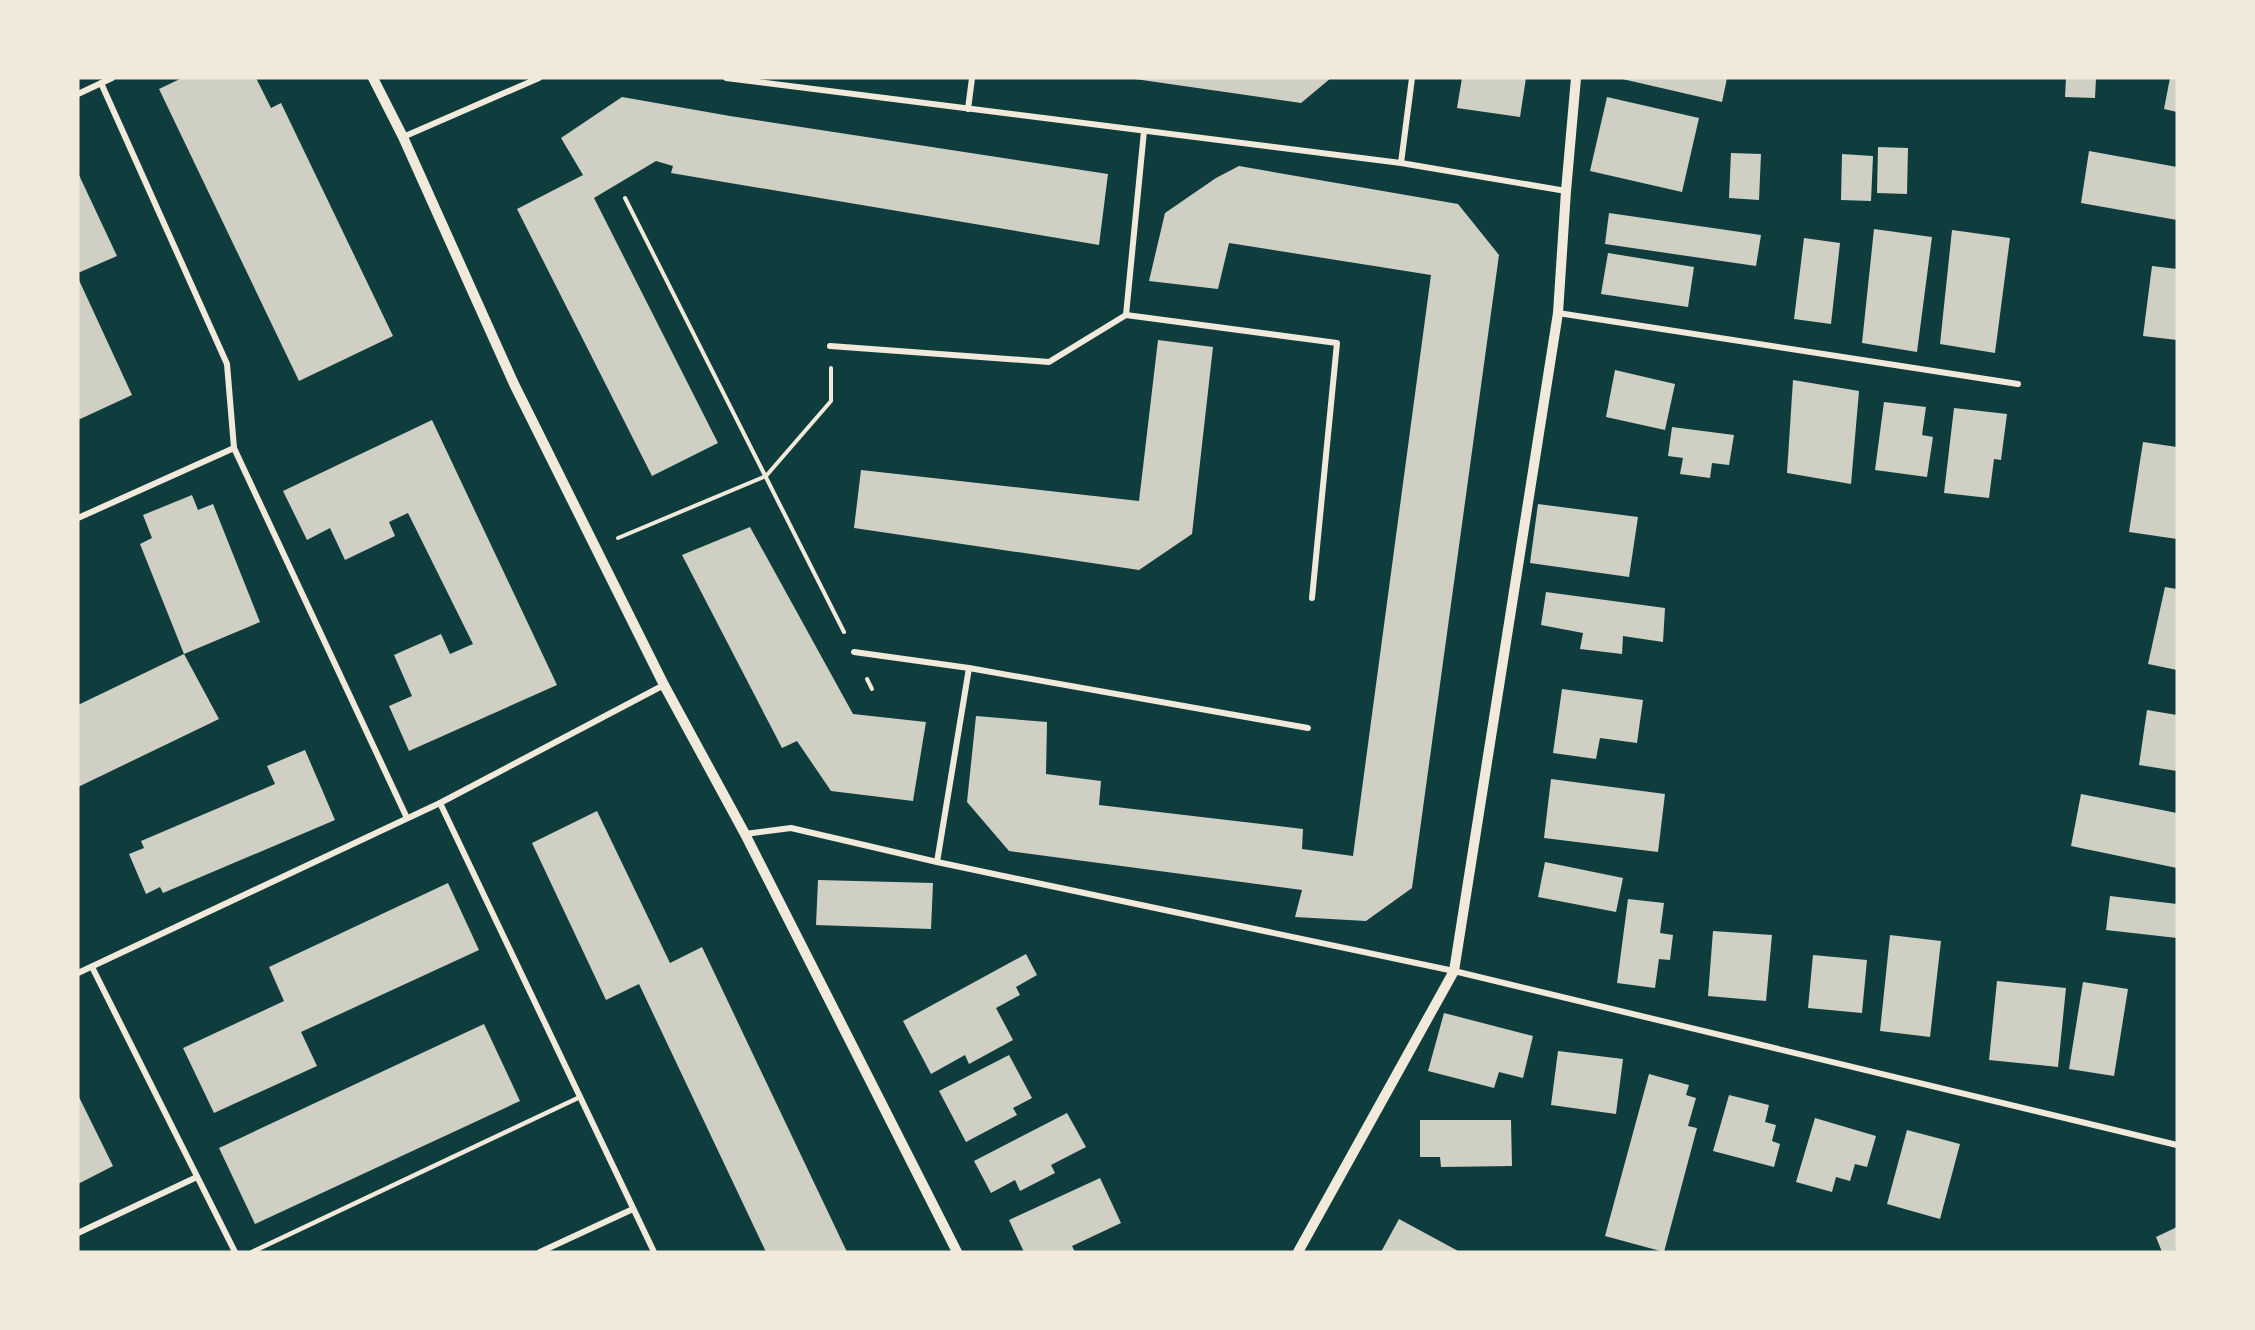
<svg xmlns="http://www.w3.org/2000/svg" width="2255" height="1330" font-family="'Nunito Sans',sans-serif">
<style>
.building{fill:#cfcfc3}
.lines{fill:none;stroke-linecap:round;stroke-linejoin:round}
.path{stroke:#f1e9da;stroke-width:4}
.service{stroke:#f1e9da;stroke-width:4.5}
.minor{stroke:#f1e9da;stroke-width:6}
.tertiary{stroke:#f1e9da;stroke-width:10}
</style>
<rect width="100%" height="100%" fill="#0f3d3e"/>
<!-- building -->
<g class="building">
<path d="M182 78H256L271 108 281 103 393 336 299 381 159 89Z"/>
<path d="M1128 78H1331L1301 103Z"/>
<path d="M1462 78H1526L1520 117 1457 108Z"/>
<path d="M1618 78H1727L1722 102Z"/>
<path d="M2066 78H2096L2095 98 2065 97Z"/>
<path d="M2170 78H2177V112L2164 109Z"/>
<path d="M622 97 730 116 1108 174 1099 245 671 173 673 166 656 161 594 198 718 443 652 476 517 209 583 175 561 138Z"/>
<path d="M1607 97 1699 118 1682 192 1590 171Z"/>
<path d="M1878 147 1908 148 1907 194 1877 193Z"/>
<path d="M2089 151 2177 167V220L2081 203Z"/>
<path d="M1731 153 1761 154 1759 200 1729 198Z"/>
<path d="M1842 154 1873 156 1871 201 1841 200Z"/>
<path d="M1239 166 1458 204 1499 255 1412 888 1366 921 1295 917 1302 890 1009 851 967 802 976 716 1047 722 1046 774 1101 781 1099 805 1303 829 1302 849 1353 856 1431 275 1229 243 1218 289 1149 281 1165 213 1216 178Z"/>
<path d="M78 173 117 256 78 273Z"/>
<path d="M1609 213 1761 235 1756 266 1605 244Z"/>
<path d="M1874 229 1932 237 1917 352 1862 343Z"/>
<path d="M1952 230 2010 238 1995 353 1940 344Z"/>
<path d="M1804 238 1840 243 1831 324 1794 319Z"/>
<path d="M1608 253 1694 267 1688 307 1601 294Z"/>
<path d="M2152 266 2177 269V340L2143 336Z"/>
<path d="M78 278 132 395 78 420Z"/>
<path d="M1158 340 1213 347 1192 534 1139 570 854 528 861 470 1139 501Z"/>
<path d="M1615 370 1675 384 1665 430 1606 417Z"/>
<path d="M1793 380 1859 391 1851 484 1787 473Z"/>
<path d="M1884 402 1926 407 1922 435 1933 437 1927 477 1875 470Z"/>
<path d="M1954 408 2007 414 2001 460 1994 459 1989 498 1944 493Z"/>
<path d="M432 420 557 685 409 751 389 706 412 696 394 655 441 634 450 654 473 644 408 513 389 522 395 536 345 560 330 528 307 540 283 491Z"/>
<path d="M1672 427 1734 435 1729 465 1712 463 1710 478 1680 474 1683 458 1668 456Z"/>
<path d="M2143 442 2177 447V539L2129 532Z"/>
<path d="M192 495 198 510 213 504 260 622 184 654 219 719 78 787V705L184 654 140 544 152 538 143 515Z"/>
<path d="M1538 504 1638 517 1629 577 1530 563Z"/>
<path d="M750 527 853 714 926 722 913 801 831 791 797 741 782 748 682 555Z"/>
<path d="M2165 587 2177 589V670L2148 664Z"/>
<path d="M1546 592 1665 608 1663 642 1623 636 1622 654 1580 649 1583 633 1541 625Z"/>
<path d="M1562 689 1643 700 1637 743 1600 738 1596 759 1553 753Z"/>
<path d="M2147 710 2177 715V771L2139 765Z"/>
<path d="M305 750 335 820 163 893 160 887 146 894 129 854 144 848 141 841 275 784 267 766Z"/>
<path d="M1551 779 1665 794 1658 852 1544 838Z"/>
<path d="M2081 794 2177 813V868L2071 846Z"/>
<path d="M597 811 670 963 702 947 847 1252H766L639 984 606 1000 532 843Z"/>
<path d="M1545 862 1623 878 1616 912 1538 897Z"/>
<path d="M818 880 933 883 931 929 816 925Z"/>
<path d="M448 883 479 950 301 1032 317 1066 214 1113 183 1048 284 1001 269 967Z"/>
<path d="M2110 896 2177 904V938L2106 930Z"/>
<path d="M1628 899 1664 903 1660 933 1673 935 1670 960 1659 959 1655 988 1617 983Z"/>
<path d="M1713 931 1772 935 1766 1001 1708 996Z"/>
<path d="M1890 935 1941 941 1930 1037 1880 1031Z"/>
<path d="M1026 954 1037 975 1016 987 1020 995 996 1008 1013 1040 969 1064 965 1055 931 1074 903 1021Z"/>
<path d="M1813 955 1867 960 1862 1013 1808 1008Z"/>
<path d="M1997 981 2066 988 2058 1067 1989 1060Z"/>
<path d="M2083 982 2128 989 2114 1076 2069 1069Z"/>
<path d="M1444 1013 1533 1036 1523 1078 1499 1072 1494 1088 1428 1071Z"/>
<path d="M484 1024 520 1101 255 1224 219 1148Z"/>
<path d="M1558 1051 1623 1059 1616 1114 1551 1105Z"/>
<path d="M1009 1055 1032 1098 1013 1108 1017 1115 966 1142 939 1091Z"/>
<path d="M1649 1074 1689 1085 1686 1095 1696 1098 1688 1126 1697 1128 1664 1252 1605 1236Z"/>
<path d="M78 1095 113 1166 78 1184Z"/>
<path d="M1729 1095 1769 1105 1765 1122 1776 1125 1772 1141 1780 1144 1774 1167 1713 1151Z"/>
<path d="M1067 1113 1086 1147 1051 1165 1055 1173 1020 1191 1015 1180 991 1193 974 1161Z"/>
<path d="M1815 1118 1876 1136 1867 1167 1855 1164 1850 1181 1836 1177 1832 1192 1796 1182Z"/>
<path d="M1420 1120H1511L1512 1166 1441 1167 1440 1157H1420Z"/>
<path d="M1907 1130 1960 1144 1940 1219 1887 1204Z"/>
<path d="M1100 1178 1121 1223 1072 1246 1075 1252H1024L1009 1220Z"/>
<path d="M1399 1219 1460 1252H1381Z"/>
<path d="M2177 1227V1252H2162L2156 1237Z"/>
</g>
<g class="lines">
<!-- path -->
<g class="path">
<path d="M625 198 844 632"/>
<path d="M618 538 766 476 831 401V368"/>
<path d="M867 679 872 689"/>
</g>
<!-- service -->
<path class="service" d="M252 1252 580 1097"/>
<!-- minor -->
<g class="minor">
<path d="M726 78 1401 163 1566 191"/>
<path d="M101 83 227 364 234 448"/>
<path d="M78 94 112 78"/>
<path d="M968 109 972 78"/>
<path d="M403 137 539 78"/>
<path d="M1401 163 1412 78"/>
<path d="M1558 313 2018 384"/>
<path d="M1126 315 1144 131"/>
<path d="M830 346 1049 362 1126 315 1337 343 1312 598"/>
<path d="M78 518 234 448 407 818"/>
<path d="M854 652 969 668 1308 728"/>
<path d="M440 803 654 1252"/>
<path d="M745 834 791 828 937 862 1454 971 2177 1145"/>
<path d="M937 862 969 668"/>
<path d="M92 967 235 1252"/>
<path d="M78 973 440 803 664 685"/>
<path d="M78 1233 197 1177"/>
<path d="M540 1252 633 1209"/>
</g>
<!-- tertiary -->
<g class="tertiary">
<path d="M373 78 403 137 514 384 664 685 745 834 957 1252"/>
<path d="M1298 1252 1454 971 1558 313 1566 191 1576 78"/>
</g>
</g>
<!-- border -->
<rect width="2255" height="1330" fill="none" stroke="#f1e9da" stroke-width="159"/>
</svg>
